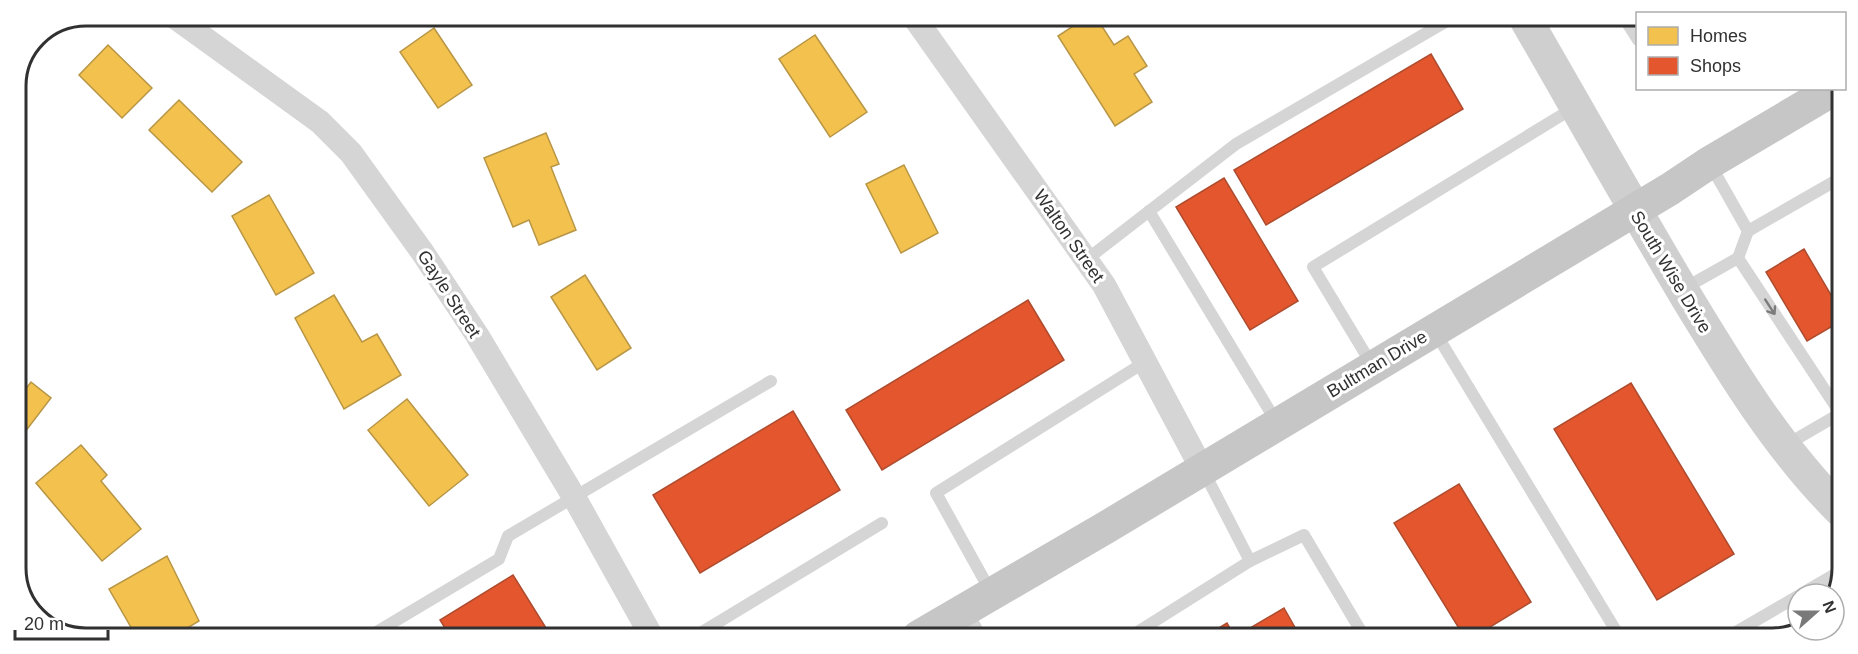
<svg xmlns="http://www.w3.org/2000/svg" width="1858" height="654" font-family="Helvetica,sans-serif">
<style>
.homes{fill:#f2c14e;stroke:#b89645;stroke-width:1.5}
.shops{fill:#e4572e;stroke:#ae4c2f;stroke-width:1.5}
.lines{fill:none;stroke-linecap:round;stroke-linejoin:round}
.service{stroke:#d5d5d5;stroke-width:12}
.minor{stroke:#d5d5d5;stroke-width:24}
.secondary{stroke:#cfcfcf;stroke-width:33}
.trunk{stroke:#c6c6c6;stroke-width:33}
.oneway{stroke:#7b7b7b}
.labels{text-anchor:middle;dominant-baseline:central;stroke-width:6;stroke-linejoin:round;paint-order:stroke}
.street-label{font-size:18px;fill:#313131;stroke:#fff}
.rim{fill:none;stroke:#313131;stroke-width:3}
</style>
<rect width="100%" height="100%" fill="#fff"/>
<!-- homes -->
<g class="homes">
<path d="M1087 17H1096L1114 45 1128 36 1147 66 1134 74 1152 102 1115 126 1058 36Z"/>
<path d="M434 28 472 85 438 108 400 52Z"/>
<path d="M815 35 867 112 830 137 779 59Z"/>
<path d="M108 45 152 88 122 118 79 75Z"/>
<path d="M179 100 242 162 212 192 149 130Z"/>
<path d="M546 133 559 164 551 167 576 230 539 245 529 220 513 227 484 158Z"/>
<path d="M904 165 938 233 901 253 866 184Z"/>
<path d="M269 195 314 273 276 295 232 216Z"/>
<path d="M585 275 631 348 597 370 551 297Z"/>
<path d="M334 295 362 342 377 334 401 375 344 409 295 318Z"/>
<path d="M31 382 51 398 15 445V391L21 395Z"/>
<path d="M407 399 468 475 429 506 368 430Z"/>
<path d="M81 445 107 475 101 481 141 529 102 561 36 483Z"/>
<path d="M167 556 199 621 174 636H136L109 589Z"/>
</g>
<!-- shops -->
<g class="shops">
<path d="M1431 54 1463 109 1266 225 1234 170Z"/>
<path d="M1224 178 1298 301 1250 330 1176 207Z"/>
<path d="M1804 249 1841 312V321L1807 341 1766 272Z"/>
<path d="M1028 300 1064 360 882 470 846 410Z"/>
<path d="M1631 383 1734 554 1657 600 1554 429Z"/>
<path d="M793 411 840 490 700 573 653 495Z"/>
<path d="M1459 484 1531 602 1472 638H1465L1394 523Z"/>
<path d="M513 575 551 636H450L440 620Z"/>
<path d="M1284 608 1301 638H1202L1227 623 1235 637Z"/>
</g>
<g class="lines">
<!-- service -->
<g class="service">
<path d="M1624 18 1638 40"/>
<path d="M1710 164 1748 231 1842 177"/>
<path d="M1149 211 1277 423"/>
<path d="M1738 258 1840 413"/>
<path d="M1086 260 1236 144 1452 18"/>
<path d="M1683 289 1738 258 1748 231"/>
<path d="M1435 332 1621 639"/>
<path d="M1372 365 1313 267 1575 107"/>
<path d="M1786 445 1841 413"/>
<path d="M1250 561 1304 535 1365 638"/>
<path d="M992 594 936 493 1145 362"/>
<path d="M1801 594 1839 572"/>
<path d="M966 609 981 637"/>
<path d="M370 636 499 559 508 536 771 381"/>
<path d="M694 637 882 523"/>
<path d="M1128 638 1250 561 1203 470"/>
<path d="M1724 639 1798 596"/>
</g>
<!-- minor -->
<g class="minor">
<path d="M172 15 320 122 351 153 423 253 477 335 574 497 652 637"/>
<path d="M914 17 1104 285 1202 469"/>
</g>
<!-- secondary -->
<path class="secondary" d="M1525 18C1578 110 1630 202 1684 293 1730 369 1777 447 1840 510"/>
<!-- trunk -->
<path class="trunk" d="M918 637 1105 528 1670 189 1709 163 1836 88"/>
</g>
<!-- one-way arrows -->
<defs><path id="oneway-shaft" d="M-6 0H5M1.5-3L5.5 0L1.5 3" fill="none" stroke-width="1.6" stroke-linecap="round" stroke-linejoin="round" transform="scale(1.5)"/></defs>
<use class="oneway" href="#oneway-shaft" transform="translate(1770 307) rotate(57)"/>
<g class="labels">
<!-- street labels -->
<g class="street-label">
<text transform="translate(1069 236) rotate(55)">Walton Street</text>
<text transform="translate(1671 272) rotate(59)">South Wise Drive</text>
<text transform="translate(449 294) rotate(57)">Gayle Street</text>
<text transform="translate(1377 364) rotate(-31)">Bultman Drive</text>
</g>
</g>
<!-- crop -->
<path d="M0 0H1858V654H0ZM86 26H1772A60 60 0 0 1 1832 86V568A60 60 0 0 1 1772 628H86A60 60 0 0 1 26 568V86A60 60 0 0 1 86 26Z" fill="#fff" fill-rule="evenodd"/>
<path class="rim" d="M86 26H1772A60 60 0 0 1 1832 86V568A60 60 0 0 1 1772 628H86A60 60 0 0 1 26 568V86A60 60 0 0 1 86 26Z"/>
<!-- legend -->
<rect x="1636" y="12" width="210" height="78" fill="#ffffff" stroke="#adadad" stroke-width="1.5"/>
<rect x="1648" y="27" width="30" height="18" fill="#f2c14e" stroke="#adadad" stroke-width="1.5"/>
<text x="1690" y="42" font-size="18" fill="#313131">Homes</text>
<rect x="1648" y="57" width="30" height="18" fill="#e4572e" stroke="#adadad" stroke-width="1.5"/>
<text x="1690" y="72" font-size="18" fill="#313131">Shops</text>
<!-- north arrow -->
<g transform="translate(1816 612) rotate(69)"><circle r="28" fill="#ffffff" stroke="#adadad" stroke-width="1.5"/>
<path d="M0-4.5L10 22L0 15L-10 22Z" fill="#797979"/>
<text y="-9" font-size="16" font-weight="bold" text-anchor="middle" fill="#313131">N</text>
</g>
<!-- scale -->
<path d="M15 630v9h93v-9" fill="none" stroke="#313131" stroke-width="3"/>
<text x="24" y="630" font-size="18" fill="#313131" stroke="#ffffff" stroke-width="4.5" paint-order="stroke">20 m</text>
</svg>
